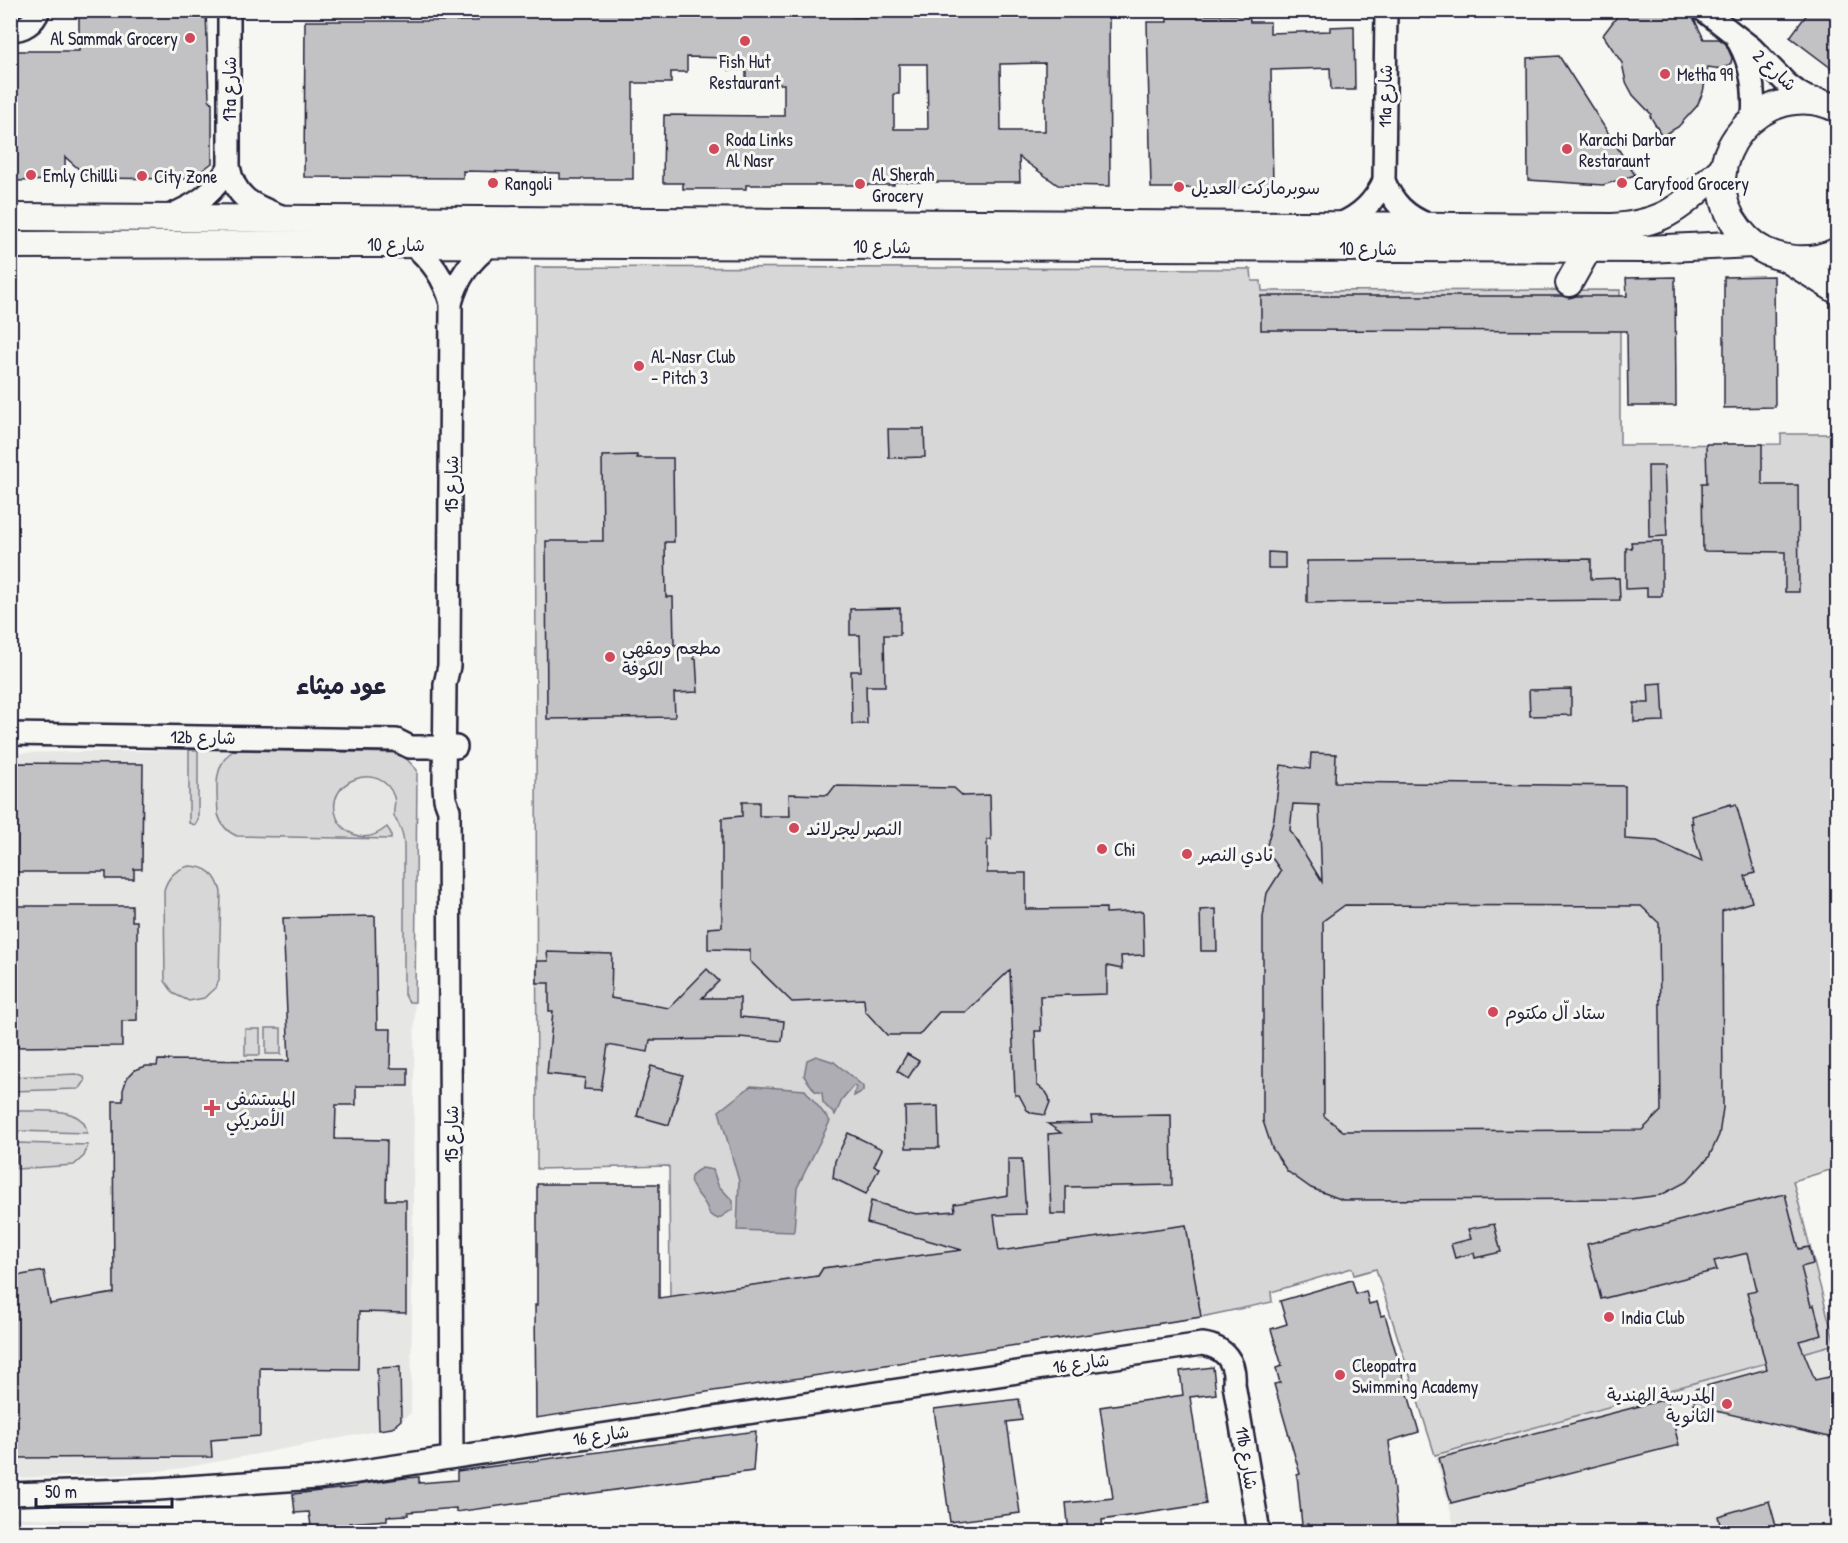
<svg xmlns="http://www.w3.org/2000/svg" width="1848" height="1543" font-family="'Patrick Hand','Playpen Sans Arabic',sans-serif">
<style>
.built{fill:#e6e6e4}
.green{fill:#d7d7d7;stroke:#7c7c89;stroke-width:1.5}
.water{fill:#adadb3;stroke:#757583;stroke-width:1.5}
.building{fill:#c2c2c4;stroke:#22223b;stroke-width:1.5;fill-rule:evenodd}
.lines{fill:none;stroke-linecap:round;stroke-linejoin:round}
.minor-casing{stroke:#22223b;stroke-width:26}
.major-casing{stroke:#22223b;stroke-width:30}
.minor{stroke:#f6f6f2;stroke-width:21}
.major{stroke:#f6f6f2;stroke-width:26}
.poi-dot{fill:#d1495b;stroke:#f6f6f2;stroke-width:2}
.labels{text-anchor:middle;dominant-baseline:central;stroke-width:6;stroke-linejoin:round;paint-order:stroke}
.poi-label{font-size:18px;fill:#22223b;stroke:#f6f6f2;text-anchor:start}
.street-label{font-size:18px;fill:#22223b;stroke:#f6f6f2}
.district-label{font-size:24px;font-weight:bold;fill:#22223b;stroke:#f6f6f2}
</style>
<rect width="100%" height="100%" fill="#f6f6f2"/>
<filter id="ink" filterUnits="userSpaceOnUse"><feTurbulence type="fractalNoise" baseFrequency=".0167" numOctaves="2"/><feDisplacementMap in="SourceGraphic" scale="12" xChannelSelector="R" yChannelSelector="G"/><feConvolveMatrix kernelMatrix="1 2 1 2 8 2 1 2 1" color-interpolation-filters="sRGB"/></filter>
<g filter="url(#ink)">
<!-- built -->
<g class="built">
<path d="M209 750 401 753 417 770 411 1413 392 1428 184 1468 121 1475 11 1478V753Z"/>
<path d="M1835 1344 1838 1354 1837 1532H1456L1435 1455Z"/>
<path d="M11 1517 144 1522 146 1532H11Z"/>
</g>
<!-- green -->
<g class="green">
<path d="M1419 11H1561L1558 15 1426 18Z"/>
<path d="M535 267 1251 269 1252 281H1261L1262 291 1620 290V445L1781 444V434H1837V1168L1793 1181 1835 1344 1435 1455 1376 1269 1354 1275 1352 1268 1271 1292 1272 1302 1201 1317 1186 1225 915 1263 905 1257 823 1268 818 1276 670 1297 669 1166 537 1169Z"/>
<path d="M189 750H198V820L195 825 189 823Z"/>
<path d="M234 750 401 753 417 770 415 1002H409L404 994V846C404 838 402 830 398 823 397 822 394 817 394 815 393 809 396 804 394 797 382 759 322 780 337 818 340 825 346 831 353 834 365 840 377 835 387 827L391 833V839L237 836C227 832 221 825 218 814 217 791 212 765 234 750Z"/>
<path d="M189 866C207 866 217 875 221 892L219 980 216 987 204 998 189 1001 174 994 165 981 164 890C168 877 175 870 189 866Z"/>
<rect x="266" y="1028" width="15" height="26"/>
<rect x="245" y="1029" width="15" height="26"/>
<path d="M76 1074 84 1077 85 1081 81 1087 78 1089 11 1091V1077Z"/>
<path d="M15 1111C37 1112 85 1104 87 1133L16 1131Z"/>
<path d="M16 1143 88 1145 84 1156 74 1165 17 1169Z"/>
</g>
<!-- water -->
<g class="water">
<path d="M816 1056 834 1062 863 1086V1091L854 1096 856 1087 853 1086 843 1098 835 1115 823 1103 822 1093 815 1091 804 1076 807 1060Z"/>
<path d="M751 1086 805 1090 830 1121 797 1188 794 1232 737 1230 739 1181 719 1111Z"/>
<path d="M702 1168 713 1170 718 1185 733 1201V1209L718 1219 710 1215C708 1211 707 1206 704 1202 696 1190 679 1178 702 1168Z"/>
</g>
<!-- building -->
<g class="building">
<path d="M79 10H206L209 99 212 103V163L191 179 89 178 65 157V180L10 181V51H79Z"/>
<path d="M478 10H802L807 15 833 16 840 13 854 17 873 16 879 11 1109 10 1110 186 1058 185 1019 157 1020 182H894V185H746V189H683V183H663L664 115 784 116V84H746V70H729V58L687 57V72H671V83H633V179H560V173L463 171V178L304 177 305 21H478ZM1045 63V131H1001L1000 64ZM899 64H927L928 129H894V94H899Z"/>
<path d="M1622 10H1686L1695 21 1704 39H1719L1726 44 1732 58 1731 63 1722 69 1708 67 1703 92 1697 106 1678 127 1662 136 1650 116 1651 114 1633 95 1626 82 1622 63 1603 35Z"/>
<path d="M1810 10H1838V59L1831 68 1790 37Z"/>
<path d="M1167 15H1249L1250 22H1270V33L1330 31V27L1354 26 1355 90H1331L1330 68 1271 70 1273 188H1151L1147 22H1167Z"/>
<path d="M1559 56 1635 175 1603 185 1528 180 1527 58Z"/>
<path d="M1774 276 1775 407 1724 408V277Z"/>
<path d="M1675 277 1676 406H1628L1627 331 1261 330V296H1562L1569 298 1576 296H1627L1626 278Z"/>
<path d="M888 429H924L925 457 889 458Z"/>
<path d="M1706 444H1762V483L1765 485H1798L1799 592H1785V552L1703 551 1702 483H1707Z"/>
<path d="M637 455V458H673L674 542H665L666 597H673L674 645H693L694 659H696L698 692 674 693 675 717 547 719 546 541H603L602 456Z"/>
<path d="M1648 466H1664L1667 536 1649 537Z"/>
<path d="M1662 541V596H1647V588L1626 589V548H1632L1631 542Z"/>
<path d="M1268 552 1285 553V568H1268Z"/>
<path d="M1591 559V579L1619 578 1620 600 1307 603V561Z"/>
<path d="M900 608V635H884L885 686H866L867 724H852L851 671H861L860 635H850V609Z"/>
<path d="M1662 683 1664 721 1634 722V703H1649L1648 684Z"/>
<path d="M1571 689V715L1530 716 1529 690Z"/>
<path d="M1311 753 1336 754 1335 782 1625 786V839L1657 841 1702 862 1691 823H1693L1691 816 1731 804V806L1736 804 1755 873 1745 876 1752 902 1722 911 1723 1108 1719 1135 1709 1157 1686 1182 1661 1195 1630 1199 1343 1200 1311 1188 1287 1171 1272 1148 1263 1121V917L1267 893 1281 871 1266 849 1274 818 1281 765 1310 769ZM1293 804 1319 805 1322 882 1290 830ZM1345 905 1641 906 1659 923 1661 1111 1642 1130 1343 1131 1324 1116 1323 921Z"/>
<path d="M10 763 143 764 142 869H134V879H106V872H10Z"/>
<path d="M835 786 954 788 963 796 990 795 991 840H987V873H1026V909L1106 908V913L1143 911 1144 955 1121 956 1122 969 1107 966V994L1040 996 1041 1031H1035L1037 1085 1046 1092 1049 1097 1050 1102 1045 1115 1032 1113 1027 1110 1019 1095H1015L1010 970 966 1012H939L919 1035H887L865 1011 864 999 792 1002 750 961V950L708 949V928L722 927V818L742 816V802H759V816H790L789 794 828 795Z"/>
<path d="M10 906H132V921H137V1020L122 1021V1046L10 1047Z"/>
<path d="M1216 909 1217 951H1201L1200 910Z"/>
<path d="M375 916 377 1029H391L390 1068H408V1086H356V1105H336L335 1139 387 1140 386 1200H406V1313L359 1312 358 1369 260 1368V1436L211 1440 212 1457 10 1458V1277L44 1271 50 1304 114 1293 113 1101H123V1090L127 1078 135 1070 146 1066H157L158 1060 289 1061 283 918Z"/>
<path d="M547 952 612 954 611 998 669 1008 707 969 719 981 702 998H740V1017L784 1021 782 1041 740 1037V1039L650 1040 648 1052 608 1045 601 1090 584 1089 585 1078 547 1074 553 1011H549V983H537V961H548Z"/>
<path d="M907 1054 919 1061 908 1078 897 1071Z"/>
<path d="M651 1066 683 1075 669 1125 637 1116Z"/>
<path d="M938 1106 939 1148H906L905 1107Z"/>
<path d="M1171 1115 1172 1185 1066 1187V1214H1051L1048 1134 1061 1133 1048 1124 1092 1123 1091 1116Z"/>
<path d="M848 1133 882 1149 874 1166 879 1168 866 1194 833 1178 835 1161Z"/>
<path d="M1008 1159H1022L1026 1214 994 1215 999 1251 1186 1225 1201 1317 536 1418 535 1305H537V1184H659V1298L818 1276 823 1268 962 1250 867 1223 871 1201 916 1214 955 1211 954 1204 1008 1195Z"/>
<path d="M1785 1194 1799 1249 1809 1247 1813 1264 1801 1267 1811 1306 1814 1305 1822 1335 1799 1341 1815 1380 1838 1375V1439L1694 1406 1695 1389 1767 1369 1747 1292 1757 1290 1748 1253 1714 1261 1717 1270 1601 1299 1587 1244Z"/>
<path d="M1494 1224 1501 1252 1475 1258 1474 1253 1455 1258 1451 1244 1471 1239 1468 1229Z"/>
<path d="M1352 1280 1356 1294 1366 1291 1369 1304 1377 1302 1381 1316 1385 1315 1419 1432 1389 1441 1398 1533H1309L1308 1524 1302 1525 1297 1475 1300 1474 1274 1384 1280 1383 1276 1368 1282 1366 1271 1329 1287 1324 1280 1301Z"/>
<path d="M400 1367 401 1420 392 1428 379 1430 377 1368Z"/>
<path d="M1213 1367 1216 1394 1190 1397 1206 1504 1102 1520 1103 1533H1069L1066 1503 1113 1498 1100 1407 1183 1395 1180 1371Z"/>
<path d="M1019 1399 1022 1420 1007 1422 1020 1513 950 1522 934 1409Z"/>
<path d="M1667 1399 1679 1445 1451 1503 1439 1458Z"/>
<path d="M756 1431 753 1471 456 1512V1508L408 1512V1515L387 1516V1520L349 1523 350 1533H312L309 1512 295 1513 293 1494 356 1487V1485L405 1478 419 1477V1483L457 1480V1471Z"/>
<path d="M1769 1501 1778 1533H1722L1718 1516Z"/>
</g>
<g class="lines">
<!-- minor casing -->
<g class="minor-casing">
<g id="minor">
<path d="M229 10V167C235 199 253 205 281 216"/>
<path d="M1386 10 1384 181C1393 203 1406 216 1429 225"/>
<path d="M1703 10 1752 48 1786 83 1799 93 1815 102"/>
<path d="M10 30C24 30 34 23 39 10"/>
<path d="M1738 41C1752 66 1755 90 1753 118"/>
<path d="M169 216C198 204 213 194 229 167"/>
<path d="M1340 224C1361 215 1374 202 1384 181"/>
<path d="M412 244C432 261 444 278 451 303"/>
<path d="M10 734 396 740 410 747H456"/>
<path d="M452 1457 449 810 445 799 444 787 445 684 449 666 451 303C458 277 471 260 492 244"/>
<path d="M10 1494 158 1489 317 1478 1202 1344C1225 1347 1236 1362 1234 1384L1259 1532"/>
</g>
</g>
<!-- major casing -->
<g class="major-casing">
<g id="major">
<path d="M1838 109C1764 72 1687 164 1739 229 1748 241 1761 251 1775 255 1797 262 1817 261 1838 251"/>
<path d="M10 217 1613 227C1671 222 1681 205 1722 169"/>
<path d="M10 245 372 244 1646 249 1753 244"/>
<path d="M1787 259 1838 291"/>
<path d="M1569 283 1588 249"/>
</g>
</g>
<!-- minor -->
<use href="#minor" class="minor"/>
<!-- major -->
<use href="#major" class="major"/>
</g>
</g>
<!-- markers -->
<g class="poi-dot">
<circle cx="190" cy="38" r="6"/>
<circle cx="745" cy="41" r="6"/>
<circle cx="1665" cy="74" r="6"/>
<circle cx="714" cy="149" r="6"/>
<circle cx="1567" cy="149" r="6"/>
<circle cx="31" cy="175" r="6"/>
<circle cx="142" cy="176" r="6"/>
<circle cx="493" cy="183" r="6"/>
<circle cx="1622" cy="183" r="6"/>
<circle cx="860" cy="184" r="6"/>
<circle cx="1179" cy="187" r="6"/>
<circle cx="639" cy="366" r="6"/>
<circle cx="610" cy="657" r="6"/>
<circle cx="794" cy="828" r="6"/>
<circle cx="1102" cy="849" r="6"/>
<circle cx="1187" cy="854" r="6"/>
<circle cx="1493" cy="1012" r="6"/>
<path d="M209 1099h6v6h6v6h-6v6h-6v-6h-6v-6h6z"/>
<circle cx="1609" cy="1317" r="6"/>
<circle cx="1340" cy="1375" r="6"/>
<circle cx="1727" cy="1404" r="6"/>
</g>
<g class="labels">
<!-- poi labels -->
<g class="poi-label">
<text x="178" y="38" text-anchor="end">Al Sammak Grocery</text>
<text x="745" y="61" text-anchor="middle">Fish Hut<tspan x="745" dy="21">Restaurant</tspan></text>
<text x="1677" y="74">Metha 99</text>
<text x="726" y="139">Roda Links<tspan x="726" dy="21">Al Nasr</tspan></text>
<text x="1579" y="139">Karachi Darbar<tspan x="1579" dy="21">Restaraunt</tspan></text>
<text x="872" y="174">Al Sherah<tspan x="872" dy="21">Grocery</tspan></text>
<text x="43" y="175">Emly Chillli</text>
<text x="154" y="176">City Zone</text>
<text x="505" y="183">Rangoli</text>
<text x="1634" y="183">Caryfood Grocery</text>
<text x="1191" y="187">سوبرماركت العديل</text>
<text x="651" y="356">Al-Nasr Club<tspan x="651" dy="21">- Pitch 3</tspan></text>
<text x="622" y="647">مطعم ومقهى<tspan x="622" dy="21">الكوفة</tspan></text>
<text x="806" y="828">النصر ليجرلاند</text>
<text x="1114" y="849">Chi</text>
<text x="1199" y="854">نادي النصر</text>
<text x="1505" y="1012">ستاد اّل مكتوم</text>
<text x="226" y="1098">المستشفى<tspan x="226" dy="21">الأمريكي</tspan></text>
<text x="1621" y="1317">India Club</text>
<text x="1352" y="1365">Cleopatra<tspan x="1352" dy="21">Swimming Academy</tspan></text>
<text x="1715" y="1394" text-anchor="end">المدرسة الهندية<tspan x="1715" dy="21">الثانوية</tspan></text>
</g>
<!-- street labels -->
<g class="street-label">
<text transform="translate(1775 70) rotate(43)">شارع 2</text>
<text transform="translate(229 89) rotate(-90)">17a شارع</text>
<text transform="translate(1385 96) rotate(-89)">11a شارع</text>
<text x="396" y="244">شارع 10</text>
<text x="882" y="246">شارع 10</text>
<text x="1368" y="248">شارع 10</text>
<text transform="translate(451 484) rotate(-90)">شارع 15</text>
<text transform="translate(203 737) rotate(1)">12b شارع</text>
<text transform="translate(451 1134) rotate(-90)">شارع 15</text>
<text transform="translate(1081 1363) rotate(-8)">شارع 16</text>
<text transform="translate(601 1435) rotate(-9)">شارع 16</text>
<text transform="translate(1247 1458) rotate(81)">11b شارع</text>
</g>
<!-- district labels -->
<g class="district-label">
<text x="341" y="685">عود ميثاء</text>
</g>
</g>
<!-- margin -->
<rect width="1848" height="1543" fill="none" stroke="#f6f6f2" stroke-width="36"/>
<rect x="18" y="18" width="1812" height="1507" fill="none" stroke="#22223b" stroke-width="2" filter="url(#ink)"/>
<!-- scale -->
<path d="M36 1498v9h136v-9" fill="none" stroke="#22223b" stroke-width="3"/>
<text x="45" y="1498" font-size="18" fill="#22223b" stroke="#f6f6f2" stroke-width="4.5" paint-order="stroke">50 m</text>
</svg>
